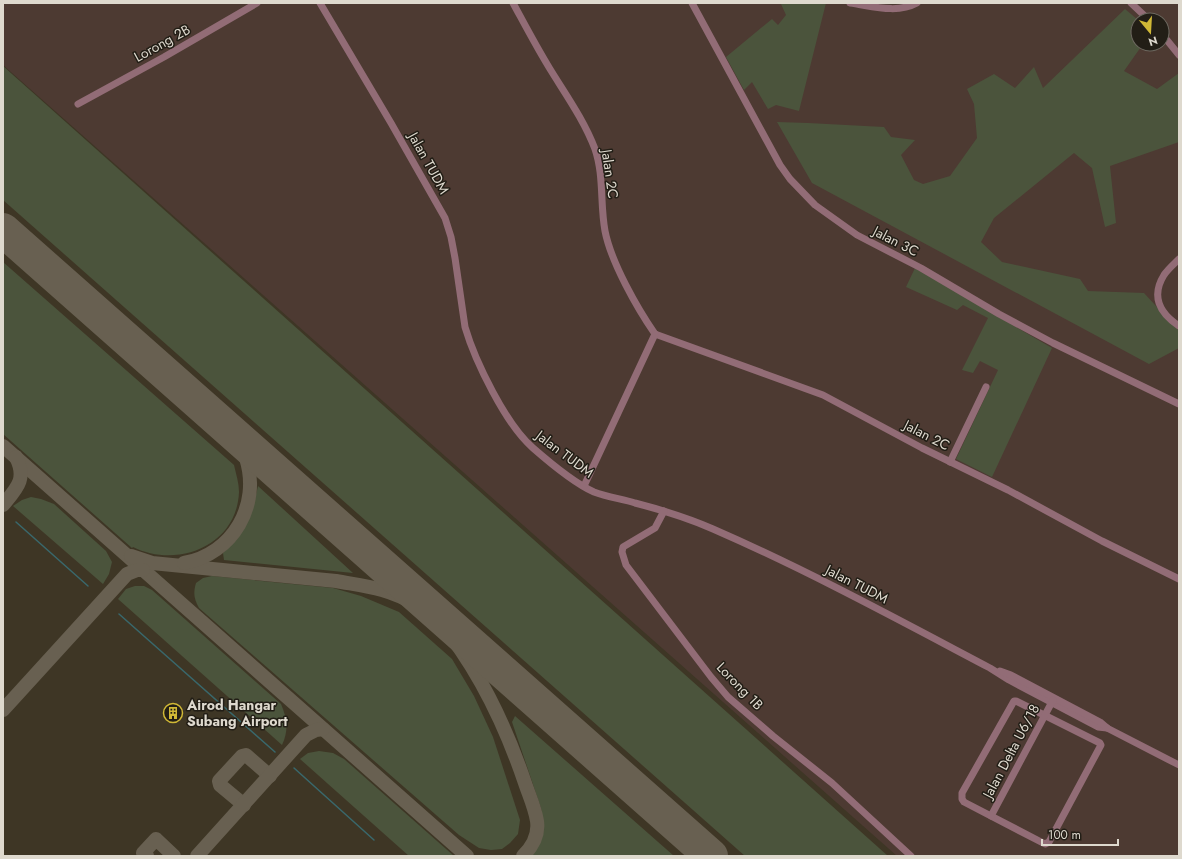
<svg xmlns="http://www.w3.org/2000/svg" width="1182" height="859" font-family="Jost,sans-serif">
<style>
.industrial{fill:#4d3a32;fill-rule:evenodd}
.green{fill:#4b543c}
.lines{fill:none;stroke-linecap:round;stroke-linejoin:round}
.stream{stroke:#39686c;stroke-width:1.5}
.taxiway{stroke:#686051;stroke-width:14}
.runway{stroke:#686051;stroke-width:34}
.minor{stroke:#926c76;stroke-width:7}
.labels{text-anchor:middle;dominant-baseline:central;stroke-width:3;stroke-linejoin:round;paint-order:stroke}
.street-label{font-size:14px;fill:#ded9ce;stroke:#221e16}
.poi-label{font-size:14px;font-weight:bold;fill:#ded9ce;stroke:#221e16;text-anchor:start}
</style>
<rect width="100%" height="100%" fill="#3e3625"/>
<!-- industrial -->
<path class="industrial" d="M3 3H1179V856H897L3 65ZM1138 20H1162V44H1138Z"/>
<!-- green -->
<g class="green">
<path d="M782 3H826L799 111 776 105 768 109 752 82 744 90 726 57 772 19 778 25 786 15 781 4Z"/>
<path d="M1125 9 1138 20V44H1143L1124 71 1157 89 1179 73V142L1110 166 1116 223 1105 227 1092 168 1074 153 994 218 981 242 1002 262 1080 279 1088 291 1144 293 1179 331V348L1149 364 812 183 777 122 808 123 884 127 891 137 915 140 901 155 914 180 923 184 950 176 977 138 974 104 967 89 994 74 1015 88 1034 67 1043 88Z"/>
<path d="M3 66 888 856H745L3 200Z"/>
<path d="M3 262 234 465C236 474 239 483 239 492 237 546 177 569 133 547L132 548 3 434Z"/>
<path d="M915 268 1052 348 992 477 956 459 998 370 980 361 973 373 962 370 988 318 963 305 957 310 906 287Z"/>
<path d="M258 486 353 573 224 560 223 553C244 531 252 515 258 486Z"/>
<path d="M31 497 41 499 54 504 106 551 112 562 109 574 103 584 13 506 22 500Z"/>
<path d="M212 576 333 588 361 596 399 612 452 659 474 696 493 737 520 820 518 834 510 843 502 849 491 850 479 848 459 835 199 608C194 599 193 593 196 583L203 578Z"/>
<path d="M135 586H144L152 590 281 704C287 718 289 730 282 745L118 599 126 589Z"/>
<path d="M515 716 674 856H531C542 840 545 827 541 808L512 722Z"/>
<path d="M319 751 333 753 344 759 454 856H409L300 759 308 753Z"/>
</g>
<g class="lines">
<!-- stream -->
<g class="stream">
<path d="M16 522 88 586"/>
<path d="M119 614 275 752"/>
<path d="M294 768 374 840"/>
</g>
<!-- taxiway -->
<g class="taxiway">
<path d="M3 446 467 856"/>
<path d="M3 505C17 488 27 479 16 457"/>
<path d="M131 556 152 563 336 581C352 584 367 586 382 590 407 597 430 612 451 626"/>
<path d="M184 563C233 554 261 505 246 458 241 444 231 433 221 423"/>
<path d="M439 621C479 669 505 724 525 783 529 795 535 808 537 821 539 835 532 847 523 856"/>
<path d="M3 710 127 574 137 570H143"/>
<path d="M244 805 220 785 219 781 242 756 246 755 270 776"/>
<path d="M147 856 143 853 156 839 174 856"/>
<path d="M197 856 306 735 316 730 323 729"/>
</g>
<!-- runway -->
<path class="runway" d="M3 230 711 856"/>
<!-- minor -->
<g class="minor">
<path d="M320 3 391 123 445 218 451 237 455 258 465 327C475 361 506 425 533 448 549 462 576 484 594 492 607 497 622 499 635 503 662 510 688 518 713 529 807 570 899 620 990 668L1009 680 1098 727 1107 728"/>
<path d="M513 3C525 25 537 48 550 69 566 95 584 120 595 149 604 175 600 204 605 231 611 262 637 308 655 334L823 395 922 448 1008 490 1102 541 1179 579"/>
<path d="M692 3 780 165 790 179 815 205 857 235 921 268 999 314 1053 343 1179 404"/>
<path d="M850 3C872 6 897 14 917 3"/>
<path d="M1131 3 1149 20"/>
<path d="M1162 34 1179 55"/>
<path d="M78 104 164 57 257 3"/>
<path d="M1179 259C1174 264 1168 269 1164 275 1151 296 1159 313 1179 326"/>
<path d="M950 462 986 387"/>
<path d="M584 486 655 334"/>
<path d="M664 511 655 528 623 547 622 552 626 565 711 677 728 697 773 736 832 783 911 856"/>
<path d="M1000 671 1011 675 1100 722 1107 728 1179 765"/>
<path d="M1014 701H1016L1100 743 1101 745 1049 842 1045 844 964 802 962 799V793Z"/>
<path d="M991 816 1053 700"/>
</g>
</g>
<!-- icons -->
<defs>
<g id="building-ring" transform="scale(1)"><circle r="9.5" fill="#221e16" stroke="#d0b836" stroke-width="1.5"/><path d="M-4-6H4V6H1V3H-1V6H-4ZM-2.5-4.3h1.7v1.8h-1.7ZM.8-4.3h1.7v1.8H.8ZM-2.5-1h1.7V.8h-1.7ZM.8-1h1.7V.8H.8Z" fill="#d0b836"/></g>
</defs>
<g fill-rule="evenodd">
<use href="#building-ring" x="173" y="713"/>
</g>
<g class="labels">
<!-- street labels -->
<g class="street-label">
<text transform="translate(162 43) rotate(-29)">Lorong 2B</text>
<text transform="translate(429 163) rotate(61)">Jalan TUDM</text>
<text transform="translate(610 174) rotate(82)">Jalan 2C</text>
<text transform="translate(896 241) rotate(27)">Jalan 3C</text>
<text transform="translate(927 435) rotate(27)">Jalan 2C</text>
<text transform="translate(565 454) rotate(37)">Jalan TUDM</text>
<text transform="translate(857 584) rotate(27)">Jalan TUDM</text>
<text transform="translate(740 686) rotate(46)">Lorong 1B</text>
<text transform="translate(1011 751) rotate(-62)">Jalan Delta U6/18</text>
</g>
<!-- poi labels -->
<g class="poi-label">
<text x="187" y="705">Airod Hangar<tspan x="187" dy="16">Subang Airport</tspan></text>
</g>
</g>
<!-- border -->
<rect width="1182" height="859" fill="none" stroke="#ded9ce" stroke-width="8"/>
<!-- north arrow -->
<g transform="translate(1150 32) rotate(162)"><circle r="19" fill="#221e16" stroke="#6d6960"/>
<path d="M0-3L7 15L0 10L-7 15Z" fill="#d0b836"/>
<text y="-6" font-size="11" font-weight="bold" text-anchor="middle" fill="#ded9ce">N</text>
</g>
<!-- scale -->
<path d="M1042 839v6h76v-6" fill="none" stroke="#ded9ce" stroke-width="2"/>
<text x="1048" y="839" font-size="12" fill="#ded9ce" stroke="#221e16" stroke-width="3" paint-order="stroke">100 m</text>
</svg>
